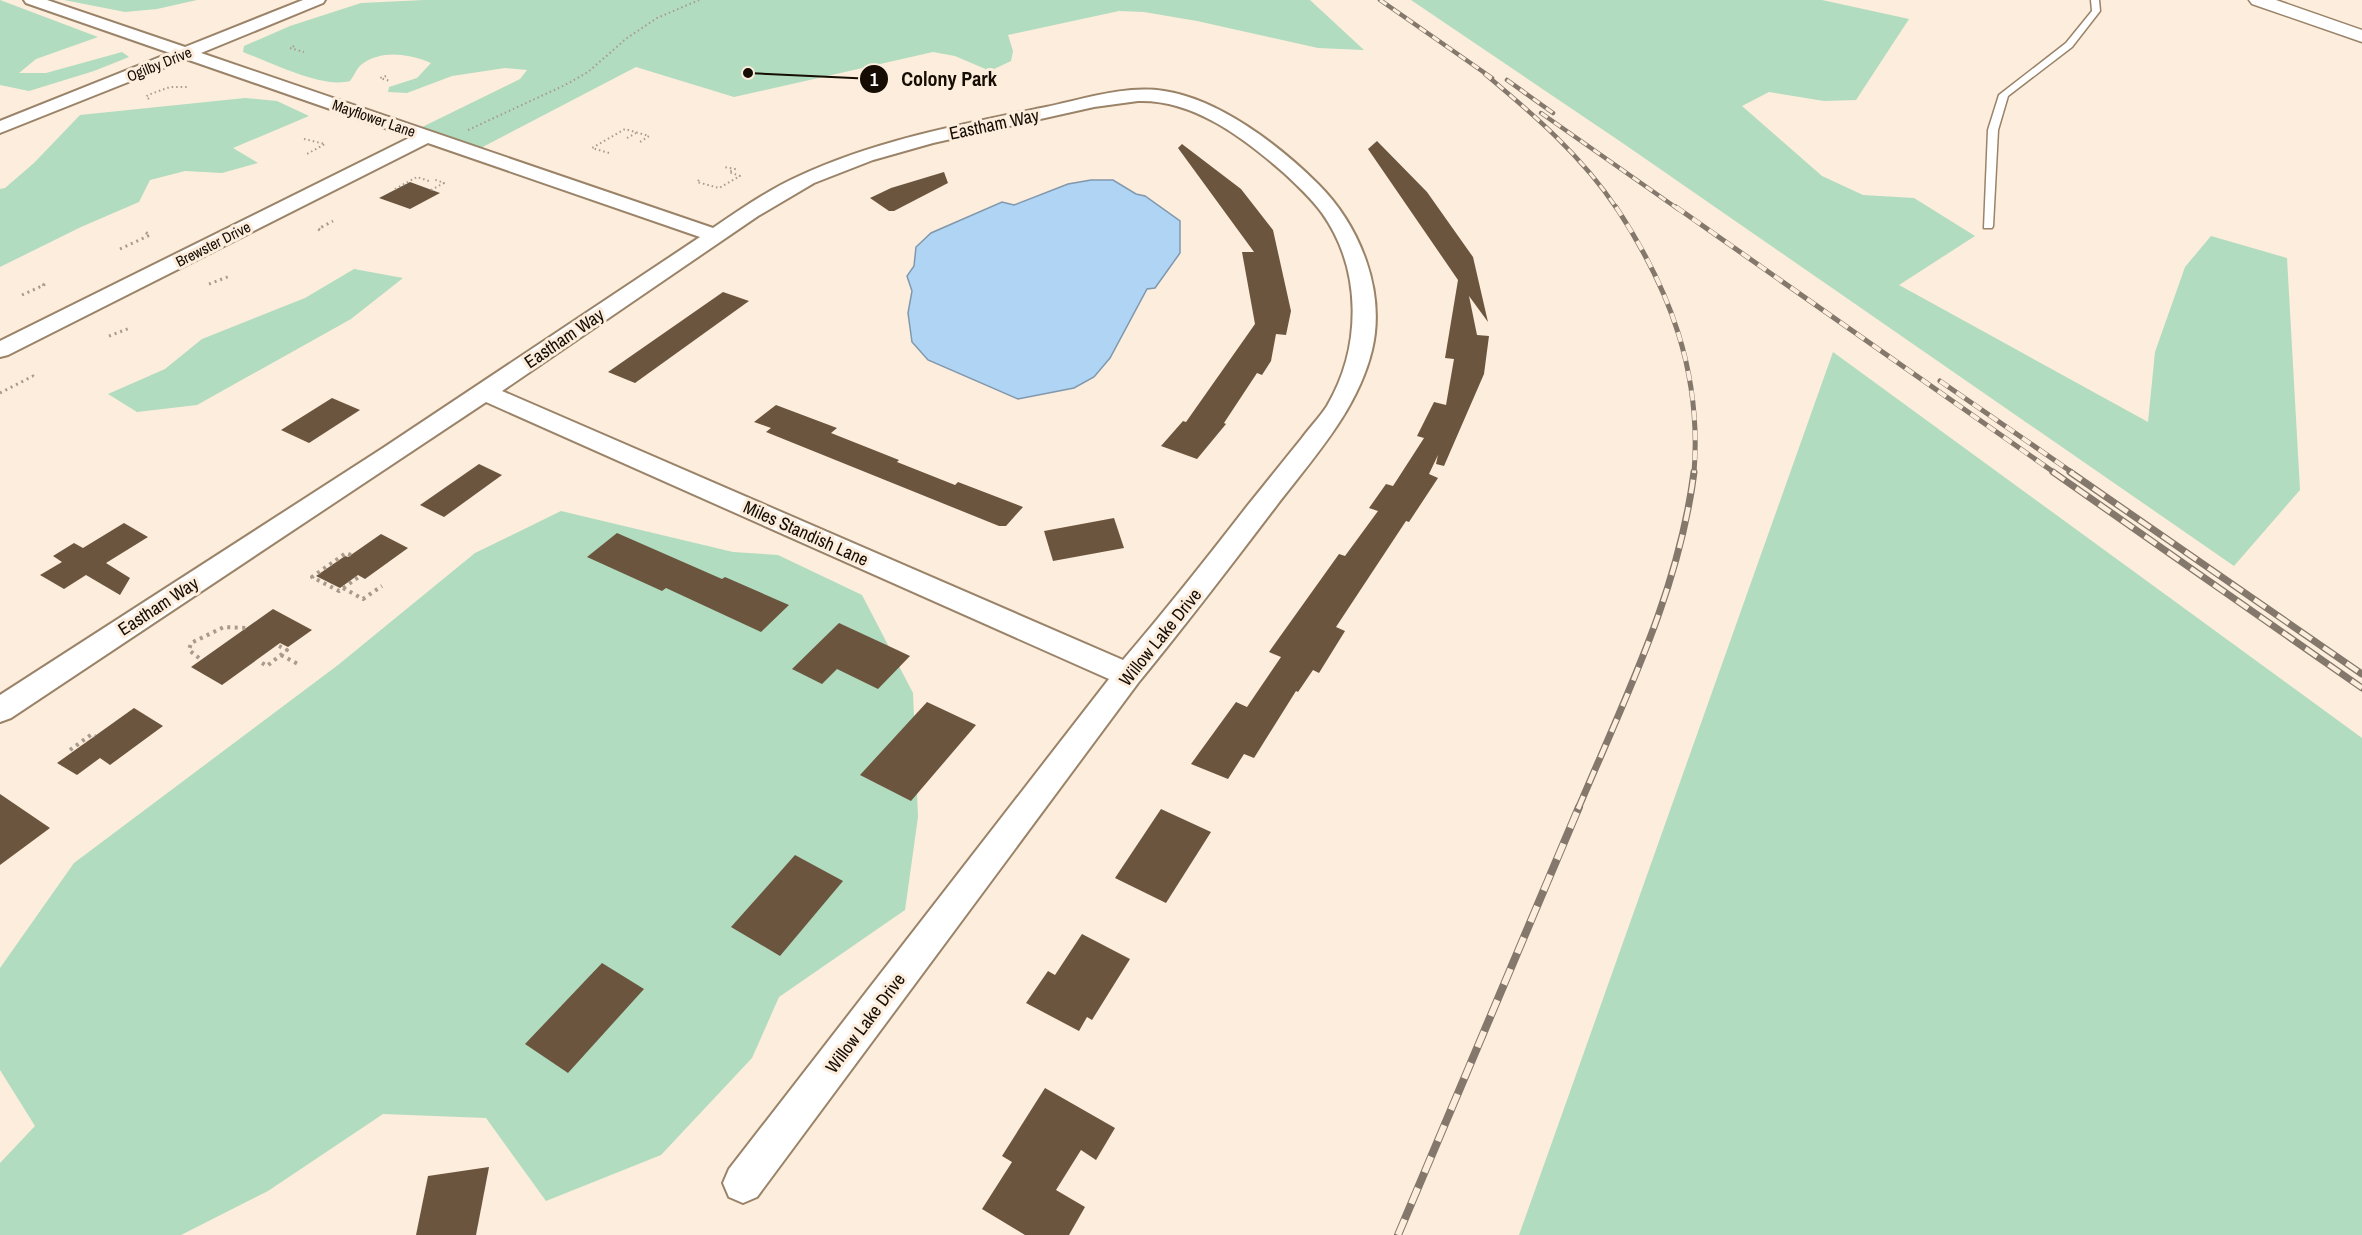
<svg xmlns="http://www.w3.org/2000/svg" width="2362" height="1235" font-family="'Archivo Narrow',sans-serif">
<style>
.green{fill:#b1dcbf}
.water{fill:#afd4f4;stroke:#8198ac;stroke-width:1.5}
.building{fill:#6c553e}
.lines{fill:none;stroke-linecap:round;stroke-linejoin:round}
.service-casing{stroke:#9a8368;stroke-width:3}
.minor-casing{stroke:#9a8368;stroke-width:4}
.tertiary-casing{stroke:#9a8368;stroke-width:3}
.path-far2{stroke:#a89b8d;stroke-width:2;stroke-dasharray:1.5 3;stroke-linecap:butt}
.path-far1{stroke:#a89b8d;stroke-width:3;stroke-dasharray:2 4;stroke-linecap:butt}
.path{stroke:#a89b8d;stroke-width:4;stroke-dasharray:3 4.5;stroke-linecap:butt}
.service{fill:#fff;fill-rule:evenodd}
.minor{fill:#fff;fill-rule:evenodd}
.tertiary{fill:#fff;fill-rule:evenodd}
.rail-far3-casing{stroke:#83786b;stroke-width:4.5}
.rail-far2-casing{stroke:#83786b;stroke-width:5}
.rail-far1-casing{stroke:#83786b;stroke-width:7}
.rail-casing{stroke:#83786b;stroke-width:8}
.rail-far3{stroke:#fceddc;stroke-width:3;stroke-dasharray:8;stroke-linecap:butt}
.rail-far2{stroke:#fceddc;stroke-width:4;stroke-dasharray:10;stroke-linecap:butt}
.rail-far1{stroke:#fceddc;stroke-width:4.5;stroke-dasharray:14;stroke-linecap:butt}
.rail{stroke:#fceddc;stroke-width:6;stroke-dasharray:17;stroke-linecap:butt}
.labels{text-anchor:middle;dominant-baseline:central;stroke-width:6;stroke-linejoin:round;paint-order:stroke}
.far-street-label{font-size:15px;fill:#150d04;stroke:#fceddc}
.street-label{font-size:18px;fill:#150d04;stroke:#fceddc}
.leader{fill:none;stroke:#150d04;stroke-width:2}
.callout-dot{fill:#150d04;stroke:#fceddc;stroke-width:2}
.mark-label{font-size:18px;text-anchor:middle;font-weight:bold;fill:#fff}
.callout-label{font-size:20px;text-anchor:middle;font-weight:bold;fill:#150d04;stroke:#fceddc;stroke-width:6;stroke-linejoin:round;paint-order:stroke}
</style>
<rect width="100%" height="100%" fill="#fceddc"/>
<!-- green -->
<g class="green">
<path d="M0 0 98 37 36 59 19 73H46L122 52 129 57 94 71 29 91 0 85Z"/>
<path d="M64 0H197L157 9 125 12Z"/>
<path d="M424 0H1310L1364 50 1318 48 1197 21 1144 12 1119 11 1008 35 1013 51 1011 61 990 71 955 56 933 52 734 97 636 67 473 152 412 132 520 79 527 70 505 68 452 76 407 93 388 92 389 87 417 78 431 63C410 54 381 49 361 65 357 68 354 76 350 81 322 89 270 62 243 52L244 46 290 26 361 3Z"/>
<path d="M1411 0H1822L1909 19 1856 100 1824 101 1769 92 1742 106 1822 176 1863 195 1914 198 1975 236 1899 285 2148 422 2155 352 2185 267 2211 236 2287 258 2300 490 2234 566 1624 144Z"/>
<path d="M245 98 277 101 309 116 233 148 258 163 222 173 185 171 150 180 139 202 81 227 0 267V189L5 188 34 163 80 115Z"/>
<path d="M354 269 403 278 351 319 197 405 137 412 108 394 165 369 202 339 305 298Z"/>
<path d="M1833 352 2362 738V1235H1519Z"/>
<path d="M561 511 733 552 778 555 862 595 913 693 918 817 905 910 779 997 752 1058 661 1155 546 1201 486 1118 383 1114 268 1191 181 1235H0V1163L35 1126 0 1070V968L74 863 338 665 475 553Z"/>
</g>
<!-- water -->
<path class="water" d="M1091 180H1113L1136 194 1145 196 1180 221V253L1155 288 1147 289 1110 358 1094 377 1074 388 1018 399 928 360 912 342 908 313 912 291 907 276 914 266 916 247 931 233 1002 202 1014 205 1068 184Z"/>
<!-- building -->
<g class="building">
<path d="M1377 141 1427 192 1473 257 1488 322 1469 296 1477 335 1489 336 1484 374 1444 466 1436 464 1438 455 1429 474 1438 478 1409 522 1406 521 1336 627 1345 631 1319 673 1313 670 1298 692 1296 691 1254 758 1244 754 1228 779 1191 764 1236 702 1247 707 1281 657 1269 652 1339 554 1345 556 1378 511 1369 508 1386 484 1393 486 1424 438 1417 436 1434 402 1446 405 1454 359 1445 358 1458 280 1368 149Z"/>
<path d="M1182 144 1241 189 1273 230 1291 311 1286 335 1276 334 1271 361 1262 375 1257 373 1224 423 1226 424 1197 459 1161 446 1183 421 1186 422 1255 324 1242 252H1254L1178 148Z"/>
<path d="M944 172 948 183 894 211H889L870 198 891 188Z"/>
<path d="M410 182 440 193 410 209 379 198Z"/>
<path d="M723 292 749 301 635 383 608 372Z"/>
<path d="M332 398 360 410 309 443 281 430Z"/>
<path d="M776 405 837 428 831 433 899 460 897 462 955 485 958 482 1023 507 1006 526H999L766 432 771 428 754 422Z"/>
<path d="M479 464 502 475 444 517 420 505Z"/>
<path d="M1114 518 1124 548 1053 561 1044 531Z"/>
<path d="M124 523 148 537 106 563 130 578 120 595 86 575 64 589 40 575 62 562 53 556 74 543 83 548Z"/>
<path d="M617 533 722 579 725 577 789 605 761 632 666 588 662 591 587 557Z"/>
<path d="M381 534 408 548 365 579 358 575 340 588 316 576 345 556 348 557Z"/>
<path d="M273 609 312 630 288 647 280 643 222 685 191 667Z"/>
<path d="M839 623 893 648 910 656 878 689 837 669 822 684 792 669Z"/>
<path d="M927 702 976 725 911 801 860 775Z"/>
<path d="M134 708 163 726 110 765 100 758 77 775 57 763Z"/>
<path d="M0 794 50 828 0 865Z"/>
<path d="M1161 809 1211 832 1166 903 1115 878Z"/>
<path d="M795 855 843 881 780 956 731 927Z"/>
<path d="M1082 934 1130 959 1092 1020 1087 1017 1079 1031 1026 1003 1048 971 1055 975Z"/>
<path d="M602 963 644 989 568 1073 525 1044Z"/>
<path d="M1045 1088 1115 1128 1096 1160 1081 1150 1056 1190 1085 1207 1069 1235H1025L982 1209 1012 1162 1002 1156Z"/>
<path d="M489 1167 476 1235H416L428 1176Z"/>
</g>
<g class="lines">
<!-- service casing -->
<g class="service-casing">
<path id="service" d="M2091 0H2099L2100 11 2072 47 2008 96 1998 130 1993 226 1992 228H1984L1988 130 1999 95 2066 43 2092 11Z"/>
</g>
<!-- minor casing -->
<g class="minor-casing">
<path id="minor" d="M24 0H47L185 47 303 0H325L323 3 201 53 713 228C741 209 768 190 799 176 876 140 963 124 1046 107 1084 99 1125 85 1164 91 1219 99 1280 146 1318 184 1360 226 1386 291 1372 350 1357 412 1311 460 1274 509 1229 568 1185 626 1138 683L757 1197 743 1203 729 1197 723 1183 729 1169 1109 679 486 402 11 718 0 722V695L383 448 700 237 428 143 8 355 0 357V341L411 137 186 59 0 133V121L170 53 26 3ZM1138 101C1193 99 1244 138 1284 173 1298 186 1311 198 1322 213 1362 269 1362 347 1327 406 1320 417 1310 427 1302 438 1284 460 1266 483 1248 505 1207 558 1166 610 1123 660L502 391 758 216 814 183 873 160 933 143 1094 107Z"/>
</g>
<!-- tertiary casing -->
<g class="tertiary-casing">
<path id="tertiary" d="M2249 0H2276L2362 30V42L2252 4Z"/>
</g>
<!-- path-far2 -->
<g class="path-far2">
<path d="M294 46 290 48 304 52"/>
<path d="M386 76 380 78 390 81"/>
<path d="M149 99 146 97 148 95 170 87H187"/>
<path d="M468 130 565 85 588 72 627 38 657 18 699 0"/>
<path d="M627 138 636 133"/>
<path d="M304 139 325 144 307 154"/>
<path d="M609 153 592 148 625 129 649 136 640 142"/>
<path d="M699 180 697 182 719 188 740 176 729 172 735 169 724 167"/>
<path d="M395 189 417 177 429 181"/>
<path d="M431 190 444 183 433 179"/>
</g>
<!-- path-far1 -->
<g class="path-far1">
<path d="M320 230 318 229 333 221"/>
<path d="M120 249 150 235 145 232"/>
<path d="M209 284 230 276"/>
<path d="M22 295 44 285 39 282"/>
<path d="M109 336 130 328"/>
<path d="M0 393 33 376 36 378"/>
</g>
<!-- path -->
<g class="path">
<path d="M351 555 346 553 312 577 339 591 360 576"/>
<path d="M343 588 363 599 382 586"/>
<path d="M281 655 298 664"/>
<path d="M199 658 189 650 191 643 224 627 246 628"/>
<path d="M262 663 267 666 287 650 279 646"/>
<path d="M70 750 92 734 95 736"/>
</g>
<!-- service -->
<use href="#service" class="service"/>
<!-- minor -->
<use href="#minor" class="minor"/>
<!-- tertiary -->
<use href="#tertiary" class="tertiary"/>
<!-- rail-far3 casing -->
<g class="rail-far3-casing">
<g id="rail-far3">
<path d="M1380 0 1492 78"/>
<path d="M1485 74C1533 114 1582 156 1617 209"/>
<path d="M1507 80 1553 113"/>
<path d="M1541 113 1678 209"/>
</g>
</g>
<!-- rail-far2 casing -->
<g class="rail-far2-casing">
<g id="rail-far2">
<path d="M1616 207C1670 289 1702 373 1694 473"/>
<path d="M1676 207 2055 473"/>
<path d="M1940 381 2073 473"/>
</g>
</g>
<!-- rail-far1 casing -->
<g class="rail-far1-casing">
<g id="rail-far1">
<path d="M2053 472 2362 688"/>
<path d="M2070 472 2362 674"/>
<path d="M1578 809C1624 700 1679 591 1694 472"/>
</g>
</g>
<!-- rail casing -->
<g class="rail-casing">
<path id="rail" d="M1398 1235 1579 807"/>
</g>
<!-- rail-far3 -->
<use href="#rail-far3" class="rail-far3"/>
<!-- rail-far2 -->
<use href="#rail-far2" class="rail-far2"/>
<!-- rail-far1 -->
<use href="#rail-far1" class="rail-far1"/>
<!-- rail -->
<use href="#rail" class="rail"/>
</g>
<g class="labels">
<!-- far-street labels -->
<g class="far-street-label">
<text transform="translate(159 64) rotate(-22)">Ogilby Drive</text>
<text transform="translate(374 118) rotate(19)">Mayflower Lane</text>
<text transform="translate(213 244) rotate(-27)">Brewster Drive</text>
</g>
<!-- street labels -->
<g class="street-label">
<text transform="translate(994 124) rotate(-12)">Eastham Way</text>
<text transform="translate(564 338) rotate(-34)">Eastham Way</text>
<text transform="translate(806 533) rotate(24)">Miles Standish Lane</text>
<text transform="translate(158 606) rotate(-33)">Eastham Way</text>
<text transform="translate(1160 637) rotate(-51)">Willow Lake Drive</text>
<text transform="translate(865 1023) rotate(-53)">Willow Lake Drive</text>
</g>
</g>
<!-- callouts -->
<path class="leader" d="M748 73L874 79"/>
<g class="callout-dot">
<circle cx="748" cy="73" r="6"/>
<circle cx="874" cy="79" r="15"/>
</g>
<g class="mark-label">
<text x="874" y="86">1</text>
</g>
<g class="callout-label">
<text x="949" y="86">Colony Park</text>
</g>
</svg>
